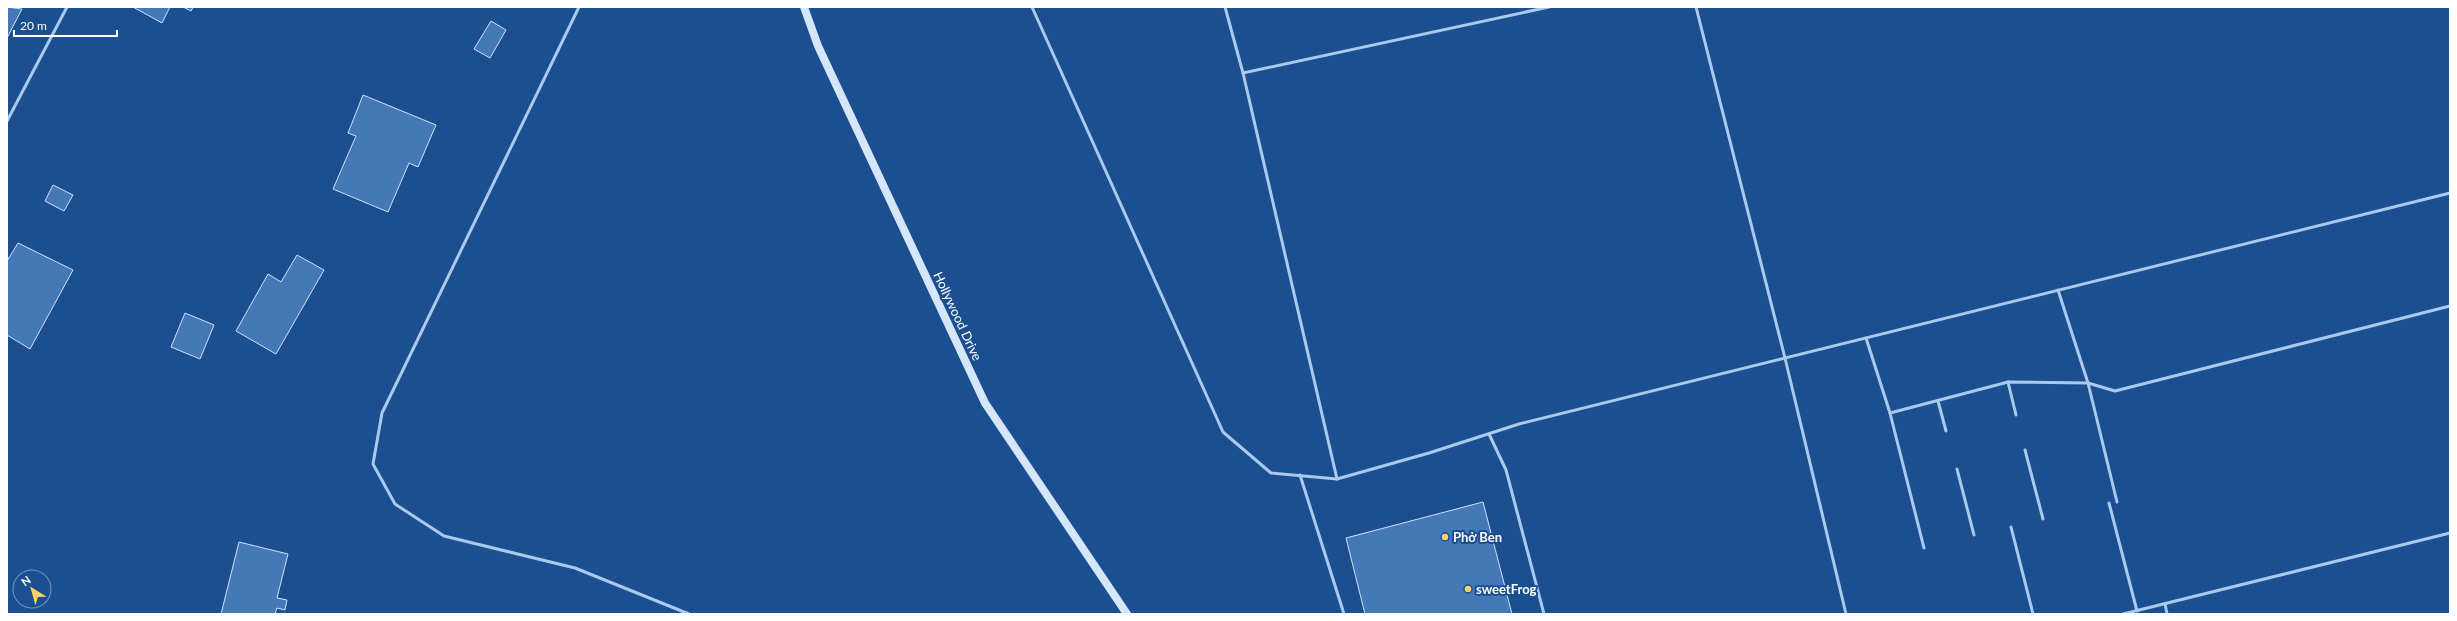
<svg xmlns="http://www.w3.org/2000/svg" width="2457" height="621" font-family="Lato,sans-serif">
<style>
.building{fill:#4478b7;stroke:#cfe3fa}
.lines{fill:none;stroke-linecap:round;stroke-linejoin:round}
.service{stroke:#a9c9ee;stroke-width:3}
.secondary{stroke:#d6e6fa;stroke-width:8}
.poi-dot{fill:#ffd166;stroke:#1b4f8f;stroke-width:1.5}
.labels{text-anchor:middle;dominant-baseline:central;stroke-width:4;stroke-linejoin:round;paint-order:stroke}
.street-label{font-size:13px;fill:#fff;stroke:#1b4f8f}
.poi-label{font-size:13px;font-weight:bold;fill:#fff;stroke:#1b4f8f;text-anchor:start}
</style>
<rect width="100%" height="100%" fill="#1b4f8f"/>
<!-- building -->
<g class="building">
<path d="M7 7 22 9 7 38Z"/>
<path d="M133 7H170L162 23Z"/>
<path d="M183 7H193L191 11Z"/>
<path d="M491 21 506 30 490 58 474 49Z"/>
<path d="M363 95 436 125 418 167 409 163 388 212 333 189 356 136 348 133Z"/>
<path d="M53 185 73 195 64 211 45 201Z"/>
<path d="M18 243 73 270 30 349 7 335V261Z"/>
<path d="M297 255 324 270 276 354 236 331 268 274 281 282Z"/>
<path d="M185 313 214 325 200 359 171 347Z"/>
<path d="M1483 502 1512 614H1365L1346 538Z"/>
<path d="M239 542 288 554 277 598 287 600 285 610 277 608 275 614H221Z"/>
</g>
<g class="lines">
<!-- service -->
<g class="service">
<path d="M579 7 382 413 373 464 395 504 444 536 575 568 689 614"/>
<path d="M1032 7 1223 432 1271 473 1337 479 1429 453 1519 424 2450 193"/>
<path d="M1225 7 1243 73"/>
<path d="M1696 7 1785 358 1846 614"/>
<path d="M7 121 67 7"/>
<path d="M2058 290 2088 383 2117 502"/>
<path d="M1866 338 1890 413"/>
<path d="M2008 382 2016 415"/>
<path d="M1938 401 1946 431"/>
<path d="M1489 434 1506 470 1544 614"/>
<path d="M2025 450 2043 519"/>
<path d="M1957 469 1974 535"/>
<path d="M1300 475 1344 614"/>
<path d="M1337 479 1243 73 1549 7"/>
<path d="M2109 503 2137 611"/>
<path d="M2011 527 2033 614"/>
<path d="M1924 548 1890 413 2008 382 2088 383 2115 391 2450 306"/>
<path d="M2165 604 2167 614"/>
<path d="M2123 614 2450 533"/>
</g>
<!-- secondary -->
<path class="secondary" d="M804 7 818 46 985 403 1127 614"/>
</g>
<!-- markers -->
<g class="poi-dot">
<circle cx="1445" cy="537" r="4"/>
<circle cx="1468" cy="589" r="4"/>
</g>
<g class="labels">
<!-- street labels -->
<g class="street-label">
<text transform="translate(958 316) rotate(65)">Hollywood Drive</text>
</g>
<!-- poi labels -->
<g class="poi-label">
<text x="1453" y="537">Phở Ben</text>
<text x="1476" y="589">sweetFrog</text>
</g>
</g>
<!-- border -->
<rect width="2457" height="621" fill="none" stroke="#ffffff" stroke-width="16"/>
<!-- north arrow -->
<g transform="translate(32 589) rotate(323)"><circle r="19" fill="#1b4f8f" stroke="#7695bc"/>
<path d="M0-3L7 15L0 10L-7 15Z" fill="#ffd166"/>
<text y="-6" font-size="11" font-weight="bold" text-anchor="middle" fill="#ffffff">N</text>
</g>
<!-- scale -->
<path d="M14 30v6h103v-6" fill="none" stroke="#ffffff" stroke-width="2"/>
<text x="20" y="30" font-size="12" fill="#ffffff" stroke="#1b4f8f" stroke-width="3" paint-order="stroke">20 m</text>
</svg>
